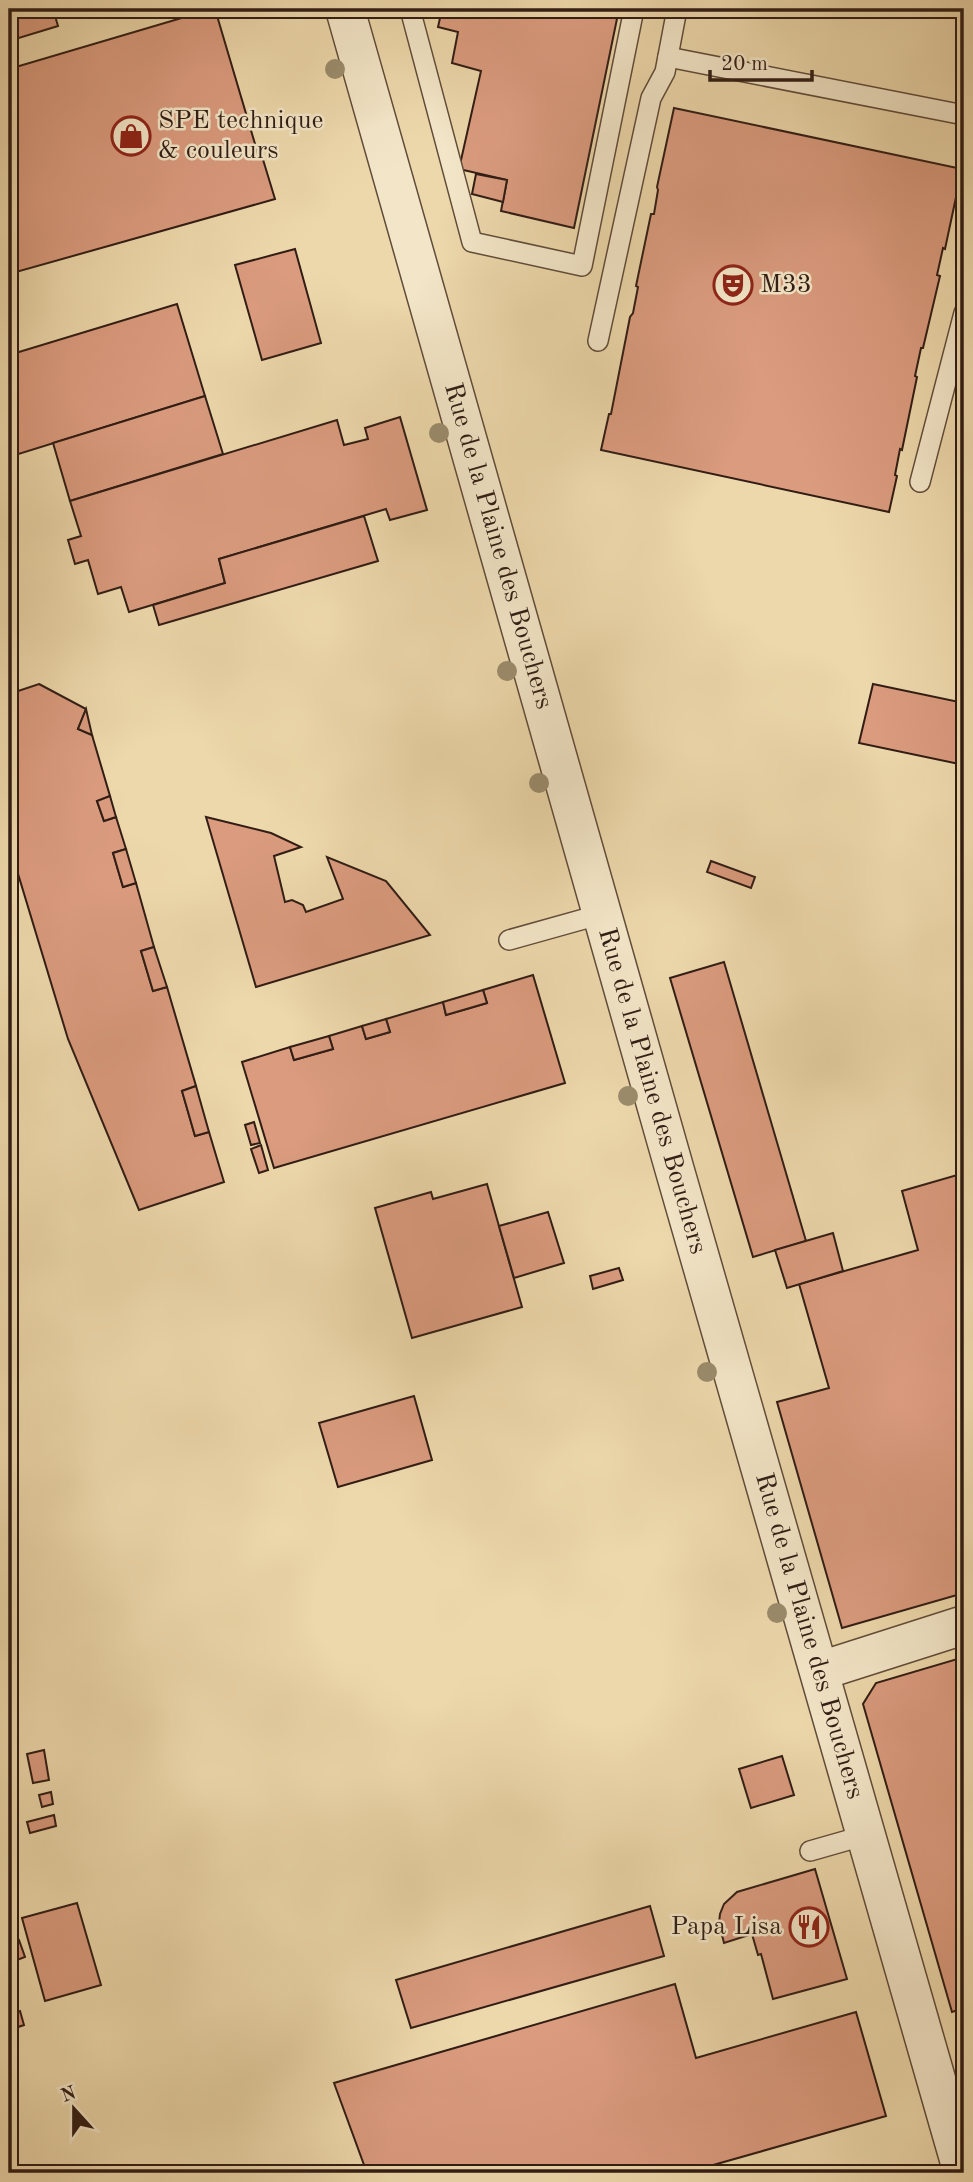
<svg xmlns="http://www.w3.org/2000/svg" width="973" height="2182" font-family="'Old Standard TT',serif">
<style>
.building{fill:#da9b7e;stroke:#311d15;stroke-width:2}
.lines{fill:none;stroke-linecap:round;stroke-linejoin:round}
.service-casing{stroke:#604c3a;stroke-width:22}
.minor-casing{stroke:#604c3a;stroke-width:41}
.tertiary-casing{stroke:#604c3a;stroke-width:41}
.service{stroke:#f3e6c8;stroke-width:19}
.minor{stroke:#f3e6c8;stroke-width:38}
.tertiary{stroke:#f3e6c8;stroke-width:38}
.tree{fill:#9b8c6c}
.labels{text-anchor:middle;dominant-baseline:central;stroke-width:5;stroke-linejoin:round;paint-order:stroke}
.poi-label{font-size:26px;fill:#311d15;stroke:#f3e6c8;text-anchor:start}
.street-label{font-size:26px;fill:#311d15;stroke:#f3e6c8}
</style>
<rect width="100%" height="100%" fill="#edd8ab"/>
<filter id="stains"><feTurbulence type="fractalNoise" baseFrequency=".00286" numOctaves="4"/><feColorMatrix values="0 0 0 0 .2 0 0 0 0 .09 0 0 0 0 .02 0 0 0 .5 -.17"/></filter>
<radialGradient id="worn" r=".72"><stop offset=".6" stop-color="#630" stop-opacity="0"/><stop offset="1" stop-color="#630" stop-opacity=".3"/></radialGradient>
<!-- building -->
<g class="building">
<path d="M9 9H53L58 26 9 41Z"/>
<path d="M212 9H215L258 154 261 153 275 199 9 274V69Z"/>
<path d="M442 9H619L574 228 501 211 507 180 459 169 481 71 452 63 458 32 438 27Z"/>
<path d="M674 108 962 169 945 249 943 248 937 275 940 276 923 348H921L915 376 917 377 902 450 900 449 895 475 897 476 889 512 601 450 609 414H611L630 317 633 313 638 287 636 286 651 214H654L658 190 657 187Z"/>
<path d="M476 174 507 180 503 202 472 194Z"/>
<path d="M295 249 321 343 262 360 235 265Z"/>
<path d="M177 304 205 396 9 457V355Z"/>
<path d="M205 396 223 454 70 501 53 443Z"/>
<path d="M400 417 427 510 390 520 386 509 219 559 225 583 129 612 121 587 98 594 88 560 75 564 68 540 81 536 70 501 337 420 344 445 368 439 365 428Z"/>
<path d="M364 516 378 561 159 625 153 605 225 583 219 559Z"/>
<path d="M39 684 86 709 78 729 92 735 110 796 97 801 104 821 116 817 126 849 113 853 123 887 136 883 154 947 141 951 153 991 167 987 196 1086 182 1091 195 1136 209 1132 224 1182 139 1210 68 1039 9 844V694Z"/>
<path d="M873 684 964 703V765L859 743Z"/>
<path d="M86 709 92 735 78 729Z"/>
<path d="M110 796 116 817 104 821 97 801Z"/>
<path d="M206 817 271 833 301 847 274 856 285 902 292 900 303 905 306 912 343 899 327 857 386 881 430 935 256 987Z"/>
<path d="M126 849 136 883 123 887 113 853Z"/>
<path d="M711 861 755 877 751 888 707 872Z"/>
<path d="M154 947 167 987 153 991 141 951Z"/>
<path d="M724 962 806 1241 753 1257 670 978Z"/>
<path d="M533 975 565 1083 274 1168 242 1062 290 1047 294 1060 333 1049 329 1036 362 1026 366 1039 390 1032 386 1019 443 1002 446 1015 487 1003 483 990Z"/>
<path d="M483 990 487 1003 446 1015 443 1002Z"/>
<path d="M386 1019 390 1032 366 1039 362 1026Z"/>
<path d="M329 1036 333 1049 294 1060 290 1047Z"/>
<path d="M196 1086 209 1132 195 1136 182 1091Z"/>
<path d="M254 1122 260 1143 251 1145 245 1125Z"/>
<path d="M261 1145 268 1170 259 1173 251 1149Z"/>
<path d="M964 1173V1593L842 1628 777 1402 829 1388 799 1284 918 1250 902 1191Z"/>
<path d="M487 1184 522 1307 412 1338 375 1208 431 1192 433 1199Z"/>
<path d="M548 1212 564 1263 514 1278 499 1226Z"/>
<path d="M833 1233 843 1271 787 1288 775 1250Z"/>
<path d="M619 1268 623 1280 593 1289 590 1276Z"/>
<path d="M414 1396 432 1460 338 1487 319 1423Z"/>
<path d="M964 1657V2008L952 2012 863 1704 876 1683Z"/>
<path d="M44 1750 49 1780 33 1783 27 1754Z"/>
<path d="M782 1756 794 1795 751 1808 739 1769Z"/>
<path d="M51 1792 53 1804 42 1807 39 1795Z"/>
<path d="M54 1815 56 1826 30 1833 27 1822Z"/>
<path d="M815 1869 847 1979 773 1999 761 1954 758 1955 752 1934 724 1943 719 1923 720 1914 724 1904 737 1892Z"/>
<path d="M77 1903 101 1985 45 2001 22 1918Z"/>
<path d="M650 1906 664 1956 411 2028 396 1980Z"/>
<path d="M19 1940 25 1957 9 1963V1944Z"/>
<path d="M675 1984 696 2058 856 2012 886 2116 685 2173H367L334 2083Z"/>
<path d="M20 2011 24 2025 9 2030V2015Z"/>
</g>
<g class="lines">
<!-- service casing -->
<g class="service-casing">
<g id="service">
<path d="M410 9 472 242 582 266 634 9"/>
<path d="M668 57 964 115"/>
<path d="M598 341 651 98 665 72 677 9"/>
<path d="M920 482 964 313"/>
<path d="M509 940 602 914"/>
<path d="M810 1851 866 1835"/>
</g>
</g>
<!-- minor casing -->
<g class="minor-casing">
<path id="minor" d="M820 1671 964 1625"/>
</g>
<!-- tertiary casing -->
<g class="tertiary-casing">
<path id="tertiary" d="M345 9 675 1171 963 2173"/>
</g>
<!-- service -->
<use href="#service" class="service"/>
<!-- minor -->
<use href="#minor" class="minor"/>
<!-- tertiary -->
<use href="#tertiary" class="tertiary"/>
</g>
<!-- trees -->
<g class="tree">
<circle cx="335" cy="69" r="10"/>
<circle cx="439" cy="433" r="10"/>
<circle cx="507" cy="671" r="10"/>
<circle cx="539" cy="783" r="10"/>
<circle cx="628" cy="1096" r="10"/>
<circle cx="707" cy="1372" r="10"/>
<circle cx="777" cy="1613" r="10"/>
</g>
<!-- icons -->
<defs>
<g id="shop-ring" transform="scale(2.0125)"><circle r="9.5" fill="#f3e6c8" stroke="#8f2418" stroke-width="1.5"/><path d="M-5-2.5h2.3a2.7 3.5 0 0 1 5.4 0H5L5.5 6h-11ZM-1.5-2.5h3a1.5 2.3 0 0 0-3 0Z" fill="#8f2418"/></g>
<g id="theatre-ring" transform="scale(2.0125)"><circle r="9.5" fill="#f3e6c8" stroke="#8f2418" stroke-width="1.5"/><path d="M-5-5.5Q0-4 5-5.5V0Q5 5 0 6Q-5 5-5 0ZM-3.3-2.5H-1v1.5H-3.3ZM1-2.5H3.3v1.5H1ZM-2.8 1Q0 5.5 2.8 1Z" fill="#8f2418"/></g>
<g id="restaurant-ring" transform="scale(2.0125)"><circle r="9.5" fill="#f3e6c8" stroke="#8f2418" stroke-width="1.5"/><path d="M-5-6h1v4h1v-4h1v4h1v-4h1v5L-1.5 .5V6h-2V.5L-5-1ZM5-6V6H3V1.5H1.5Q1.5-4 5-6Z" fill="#8f2418"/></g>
</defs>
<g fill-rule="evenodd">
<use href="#shop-ring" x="131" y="136"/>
<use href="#theatre-ring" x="733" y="285"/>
<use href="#restaurant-ring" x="809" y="1927"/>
</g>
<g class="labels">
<!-- poi labels -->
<g class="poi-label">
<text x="158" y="121">SPE technique<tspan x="158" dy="30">&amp; couleurs</tspan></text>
<text x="760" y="285">M33</text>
<text x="782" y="1927" text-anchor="end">Papa Lisa</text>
</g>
<!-- street labels -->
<g class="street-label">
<text transform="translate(498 546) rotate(74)">Rue de la Plaine des Bouchers</text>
<text transform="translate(652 1091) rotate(74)">Rue de la Plaine des Bouchers</text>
<text transform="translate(809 1636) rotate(74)">Rue de la Plaine des Bouchers</text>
</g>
</g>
<!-- margin -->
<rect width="973" height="2182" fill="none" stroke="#edd8ab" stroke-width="35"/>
<rect x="10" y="10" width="952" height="2161" fill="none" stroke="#311d15" stroke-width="3.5"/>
<rect x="18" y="18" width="938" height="2147" fill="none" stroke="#311d15" stroke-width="2"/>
<!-- north arrow -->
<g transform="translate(74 2109) rotate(339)" stroke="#f3e6c8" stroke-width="5" paint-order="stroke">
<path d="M0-5L12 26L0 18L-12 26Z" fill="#311d15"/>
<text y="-10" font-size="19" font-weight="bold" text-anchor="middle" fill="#311d15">N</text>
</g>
<!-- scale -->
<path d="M710 70v10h102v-10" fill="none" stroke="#311d15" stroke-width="3.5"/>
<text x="721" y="70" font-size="21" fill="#311d15" stroke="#f3e6c8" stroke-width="5" paint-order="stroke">20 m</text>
<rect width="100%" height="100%" filter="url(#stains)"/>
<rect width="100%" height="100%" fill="url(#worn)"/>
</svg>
